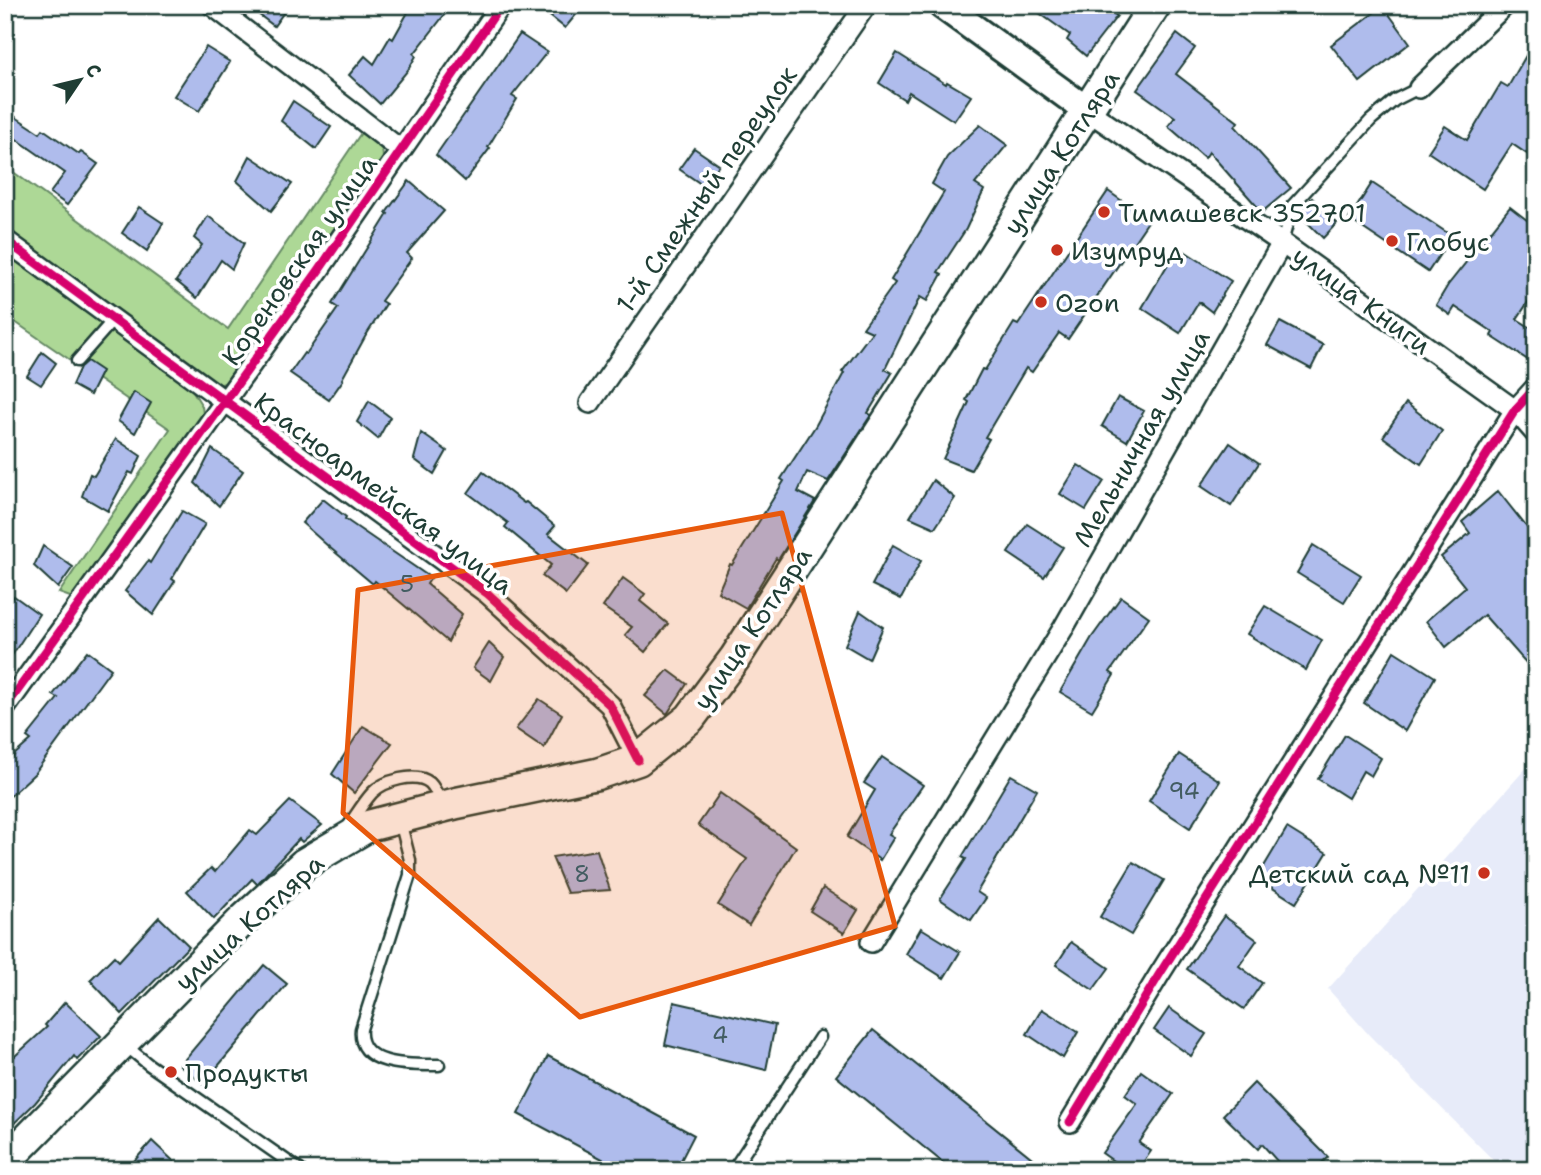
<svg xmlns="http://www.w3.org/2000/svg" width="1541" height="1175" font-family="'Shantell Sans',sans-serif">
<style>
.built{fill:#e7ebf9}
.green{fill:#add896;stroke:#668a65;stroke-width:2}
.building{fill:#afbcec;stroke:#1f3d34;stroke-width:2}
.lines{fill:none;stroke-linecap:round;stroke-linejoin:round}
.lane-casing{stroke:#1f3d34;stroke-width:15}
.street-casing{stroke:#1f3d34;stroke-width:24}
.secondary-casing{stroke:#1f3d34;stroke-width:32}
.primary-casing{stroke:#1f3d34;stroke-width:35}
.lane{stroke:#fff;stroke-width:10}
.street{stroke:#fff;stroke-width:19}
.secondary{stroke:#fff;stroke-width:26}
.primary{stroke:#fff;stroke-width:30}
.cycleway-casing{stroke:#fff;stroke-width:13}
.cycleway{stroke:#d6006c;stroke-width:9}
.marked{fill:#e8590c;fill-opacity:0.2;stroke:#e8590c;stroke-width:5;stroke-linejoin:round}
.poi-dot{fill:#c8321e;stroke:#fff;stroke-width:2.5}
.labels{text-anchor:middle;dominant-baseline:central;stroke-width:7;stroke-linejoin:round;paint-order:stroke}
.number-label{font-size:23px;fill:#435d62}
.street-label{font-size:26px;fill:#1f3d34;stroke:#fff}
.poi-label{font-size:26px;fill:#1f3d34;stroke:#fff;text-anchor:start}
</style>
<rect width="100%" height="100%" fill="#fff"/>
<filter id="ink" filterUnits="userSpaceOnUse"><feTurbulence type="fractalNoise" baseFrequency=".0143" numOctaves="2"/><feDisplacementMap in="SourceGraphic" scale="14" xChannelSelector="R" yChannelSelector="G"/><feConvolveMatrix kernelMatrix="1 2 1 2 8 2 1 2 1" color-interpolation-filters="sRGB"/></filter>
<g filter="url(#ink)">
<!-- built -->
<path class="built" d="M1536 757V1170H1503L1370 1036 1328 989Z"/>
<!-- green -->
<g class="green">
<path d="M361 133C373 139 383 143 383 158L230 381 219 385 5 232V166L228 329Z"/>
<path d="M5 254 132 341 191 388 202 406 203 414 200 422 73 598 59 593 170 429 5 315Z"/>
</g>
<!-- building -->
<g class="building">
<path d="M246 5H289L274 26Z"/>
<path d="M412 5H452L414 54 416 56 408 70 380 104 349 75 365 56 374 64 390 37 393 39Z"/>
<path d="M536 5H584L565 28Z"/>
<path d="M1028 5H1101L1117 16 1086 56 1067 40 1070 35Z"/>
<path d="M1383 6 1410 43 1360 82 1331 45Z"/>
<path d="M520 34 547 52 512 96 517 99 488 147 490 148 465 181 436 155Z"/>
<path d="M1177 34 1195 48 1176 74 1238 122 1235 126 1291 188 1262 212 1209 152 1205 158 1168 126 1175 117 1137 90Z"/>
<path d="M1536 38V138L1527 154 1512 144 1483 189 1428 152 1445 126 1467 140 1501 83 1508 87Z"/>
<path d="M206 47 230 62 199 111 174 96Z"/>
<path d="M897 53 946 84 947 82 971 96 954 121 909 92 905 100 879 83Z"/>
<path d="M293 101 331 127 316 149 281 121Z"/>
<path d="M5 110 40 133 43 129 79 154 81 152 98 164 67 205 50 193 65 173 5 131Z"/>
<path d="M980 125 1007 145 975 184 984 190 966 229 938 272 942 274 927 301 920 297 885 369 892 373 868 413 871 415 828 481 807 472 798 492 815 501 778 560 776 558 746 608 718 592 730 564 732 565 784 481 781 479 816 425 844 373 842 372 872 332 863 328 895 283 891 280 944 192 932 184 947 157Z"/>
<path d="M694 148 719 165 704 186 679 169Z"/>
<path d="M250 156 292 184 271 211 237 181Z"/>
<path d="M409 181 444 211 407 253 412 258 381 301 386 304 365 337 342 379 343 380 329 400 290 373 304 353 306 354 338 308 332 304 388 214 386 213Z"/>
<path d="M1372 183 1452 236 1428 272 1349 219Z"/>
<path d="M1108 191 1149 220 1068 339 1059 333 1032 372 1026 368 985 437 989 439 971 470 943 459 969 402 966 400 982 369 985 370 1014 323 1018 325Z"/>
<path d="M1312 198 1337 223 1323 238 1298 213Z"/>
<path d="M139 207 163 223 147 251 122 233Z"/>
<path d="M1510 207 1536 227V290L1517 319 1536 331V348L1528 360 1491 336 1493 332 1455 307 1450 315 1436 305 1448 285Z"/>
<path d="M208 216 244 243 232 269 221 260 197 298 176 281 202 245 194 238Z"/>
<path d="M1178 247 1231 281 1212 312 1199 302 1180 333 1142 308Z"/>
<path d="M1280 322 1323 345 1311 369 1267 345Z"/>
<path d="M42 352 56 363 41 385 27 376Z"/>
<path d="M87 361 102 371 90 395 72 385 80 367Z"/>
<path d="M134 392 151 403 135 433 118 421Z"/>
<path d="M1118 397 1144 411 1127 441 1102 426Z"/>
<path d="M369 401 390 417 378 439 357 422Z"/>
<path d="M1406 403 1442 431 1421 464 1383 437Z"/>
<path d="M421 433 447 451 434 474 414 459Z"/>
<path d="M116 439 141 456 133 474 129 472 108 511 82 496 90 474 94 476Z"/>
<path d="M1230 443 1259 463 1231 506 1201 486Z"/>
<path d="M212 449 243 471 219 506 195 483Z"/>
<path d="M1078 465 1104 481 1086 510 1060 494Z"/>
<path d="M483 472 524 503 526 502 555 526 548 534 588 565 566 594 542 576 551 565 505 527 508 523 468 493Z"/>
<path d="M933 480 955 498 935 528 910 517Z"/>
<path d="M1498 491 1536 539V674L1484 615 1446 647 1426 621 1465 587 1441 557 1470 533 1462 522Z"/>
<path d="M323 499 346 517 345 519 431 578 427 584 462 614 448 642 375 581 373 584 329 547 302 523Z"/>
<path d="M182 511 205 524 172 579 175 581 153 615 125 591 148 561 150 563Z"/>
<path d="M1027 524 1063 547 1044 577 1008 553Z"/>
<path d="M893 545 921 561 901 599 872 585Z"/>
<path d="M1313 545 1361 575 1344 602 1297 573Z"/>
<path d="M43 546 73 567 58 588 34 566Z"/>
<path d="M623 578 645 594 640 601 668 624 645 652 625 635 632 627 603 607Z"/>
<path d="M14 596 39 614 5 666V609Z"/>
<path d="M1121 597 1149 617 1110 672 1114 675 1092 711 1060 692 1092 637Z"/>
<path d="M1265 606 1322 640 1306 670 1247 634Z"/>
<path d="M860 611 883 627 869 659 845 645Z"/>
<path d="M489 643 504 657 491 681 473 668Z"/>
<path d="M87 651 111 669 34 774 5 801V763L31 740 27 737 58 698 53 695Z"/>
<path d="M1394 651 1435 677 1405 731 1364 703Z"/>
<path d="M668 670 687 684 667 714 645 696Z"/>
<path d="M539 699 562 714 544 748 516 729Z"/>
<path d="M363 726 392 743 354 793 332 774Z"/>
<path d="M1345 735 1381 758 1371 776 1363 771 1348 798 1318 779Z"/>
<path d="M1179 754 1220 781 1190 828 1149 801Z"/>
<path d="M882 757 923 785 889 834 894 837 880 860 847 837 875 790 864 783Z"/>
<path d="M1011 775 1037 790 977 892 986 898 971 920 940 899 966 859 962 857Z"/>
<path d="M720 793 796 847 749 925 718 905 747 859 698 825Z"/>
<path d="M290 801 322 825 302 842 299 839 257 884 252 879 214 919 187 891 211 868 215 872 250 830 257 835Z"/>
<path d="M1287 828 1327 853 1296 903 1257 878Z"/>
<path d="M597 850 610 890 567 893 552 857Z"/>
<path d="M1133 862 1164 880 1131 935 1100 917Z"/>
<path d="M823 888 858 910 844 933 810 911Z"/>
<path d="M1224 916 1257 940 1239 966 1262 983 1244 1009 1187 969Z"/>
<path d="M159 917 189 946 122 1014 90 980 114 956 119 961Z"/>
<path d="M921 928 960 952 944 978 906 954Z"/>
<path d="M1071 942 1109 968 1093 990 1056 965Z"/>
<path d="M264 965 287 984 203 1084 180 1065Z"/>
<path d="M65 1002 101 1036 77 1060 74 1056 35 1103 5 1132V1065L47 1027 45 1025Z"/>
<path d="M674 1002 775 1025 766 1070 665 1045Z"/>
<path d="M1169 1008 1206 1034 1191 1056 1154 1030Z"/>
<path d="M1042 1009 1078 1032 1063 1058 1027 1034Z"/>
<path d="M873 1030 1047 1170H952L836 1076Z"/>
<path d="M548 1056 694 1135 676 1170H623L518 1114Z"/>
<path d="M1141 1071 1173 1094 1139 1143 1151 1151 1138 1170H1126L1102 1153 1137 1104 1125 1095Z"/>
<path d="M1254 1083 1328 1157 1314 1170H1285L1262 1144 1258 1149 1223 1115Z"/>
<path d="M152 1141 183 1170H126Z"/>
</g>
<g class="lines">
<!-- lane casing -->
<g class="lane-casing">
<g id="lane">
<path d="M1282 243 1292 206 1371 120 1395 100 1419 88"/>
<path d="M77 361 114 319"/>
<path d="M400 821 410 860V875L361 1029C357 1068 414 1065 439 1065"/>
<path d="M349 825C356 815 363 803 372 793 383 781 416 771 430 783 435 788 438 796 441 803"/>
<path d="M125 1045 148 1064 300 1170"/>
<path d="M733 1170 820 1037"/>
</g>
</g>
<!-- street casing -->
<g class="street-casing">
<g id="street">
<path d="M212 5 401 150"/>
<path d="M1419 88 1505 5"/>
<path d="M1088 111 1282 243 1515 410 1536 434"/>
<path d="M5 240 487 593 610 705 638 760"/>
<path d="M590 403 866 5"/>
<path d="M5 708 319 270 501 5"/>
<path d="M871 942 1064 627 1282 243"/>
<path d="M1070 1122 1159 975 1515 410 1536 387"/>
</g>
</g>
<!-- secondary casing -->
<g class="secondary-casing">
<path id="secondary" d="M942 5 1088 111"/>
</g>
<!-- primary casing -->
<g class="primary-casing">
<path id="primary" d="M5 1162 242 921 304 864 368 826 457 803 597 774 638 760 690 718 735 658 1155 5"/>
</g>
<!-- lane -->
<use href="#lane" class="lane"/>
<!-- street -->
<use href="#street" class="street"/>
<!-- secondary -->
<use href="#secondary" class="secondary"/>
<!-- primary -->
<use href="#primary" class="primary"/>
<!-- cycleway casing -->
<g class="cycleway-casing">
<g id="cycleway">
<path d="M5 240 487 593 610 705 638 760"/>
<path d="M5 708 319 270 501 5"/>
<path d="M1070 1122 1159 975 1515 410 1536 387"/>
</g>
</g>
<!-- cycleway -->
<use href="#cycleway" class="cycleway"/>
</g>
</g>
<!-- marked area -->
<path class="marked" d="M782 513 895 926 580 1017 343 813 358 590Z"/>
<!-- markers -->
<g class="poi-dot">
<circle cx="1104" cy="212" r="7"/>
<circle cx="1392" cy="241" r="7"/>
<circle cx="1057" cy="250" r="7"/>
<circle cx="1041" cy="302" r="7"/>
<circle cx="1484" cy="873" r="7"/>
<circle cx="171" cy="1072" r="7"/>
</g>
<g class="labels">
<!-- number labels -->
<g class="number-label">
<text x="407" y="584">5</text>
<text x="1184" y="791">94</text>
<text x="582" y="874">8</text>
<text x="720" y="1035">4</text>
</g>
<!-- street labels -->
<g class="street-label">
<text transform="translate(1061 152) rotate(-57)">улица Котляра</text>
<text transform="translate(706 189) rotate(-55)">1-й Смежный переулок</text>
<text transform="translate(299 260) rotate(-55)">Кореновская улица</text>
<text transform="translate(1362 300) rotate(36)">улица Книги</text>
<text transform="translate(1141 438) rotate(-60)">Мельничная улица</text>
<text transform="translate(384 493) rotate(37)">Красноармейская улица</text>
<text transform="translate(752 628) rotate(-56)">улица Котляра</text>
<text transform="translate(249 922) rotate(-42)">улица Котляра</text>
</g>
<!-- poi labels -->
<g class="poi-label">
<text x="1118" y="212">Тимашевск 352701</text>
<text x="1406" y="241">Глобус</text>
<text x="1071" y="250">Изумруд</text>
<text x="1055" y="302">Ozon</text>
<text x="1470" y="873" text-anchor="end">Детский сад №11</text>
<text x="185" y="1072">Продукты</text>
</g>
</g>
<!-- margin -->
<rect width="1541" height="1175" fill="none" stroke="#fff" stroke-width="28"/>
<rect x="14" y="14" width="1513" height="1147" fill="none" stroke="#1f3d34" stroke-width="2.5" filter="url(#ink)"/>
<!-- north arrow -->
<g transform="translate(80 80) rotate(55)" stroke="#ffffff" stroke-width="5" paint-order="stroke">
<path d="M0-5L12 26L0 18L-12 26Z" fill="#1f3d34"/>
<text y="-10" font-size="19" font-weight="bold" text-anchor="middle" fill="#1f3d34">С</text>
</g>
</svg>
